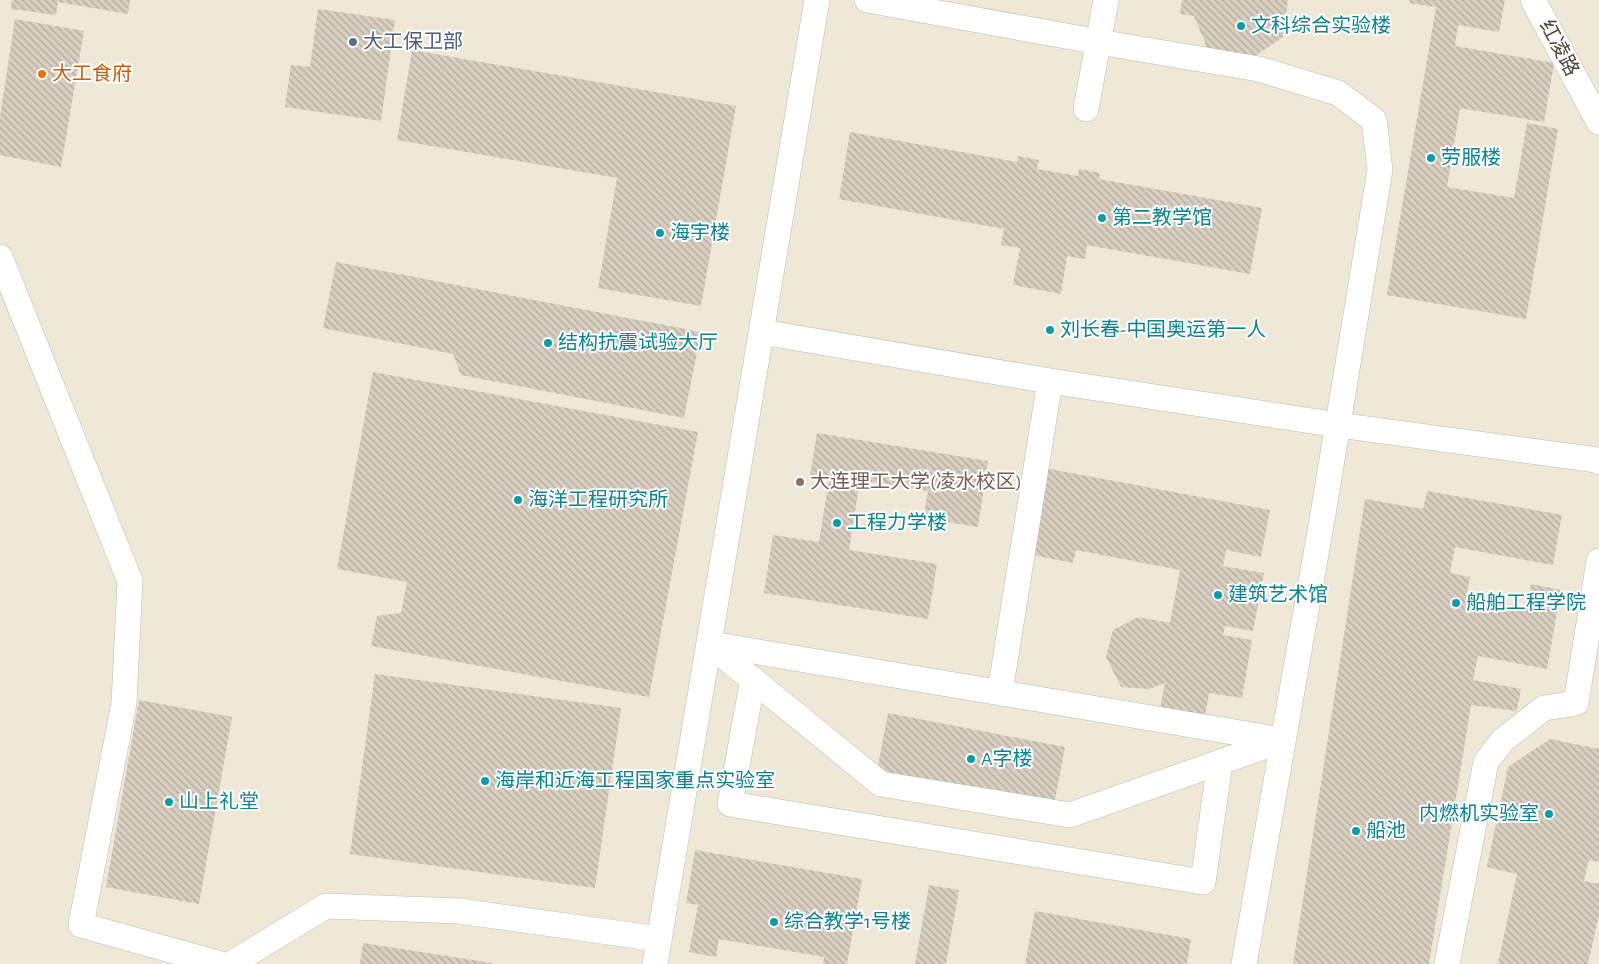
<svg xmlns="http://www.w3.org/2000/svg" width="1599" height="964" font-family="'Alegreya Sans','Noto Sans SC',sans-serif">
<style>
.education{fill:#efe8d6}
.building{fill:url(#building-back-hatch)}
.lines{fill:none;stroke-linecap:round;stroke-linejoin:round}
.minor-casing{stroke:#c2bbae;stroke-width:26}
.minor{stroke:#fff;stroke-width:25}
.culture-dot{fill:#0f9aa8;stroke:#fff;stroke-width:2}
.service-dot{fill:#5c6f8a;stroke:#fff;stroke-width:2}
.food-dot{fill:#e8710a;stroke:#fff;stroke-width:2}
.education-dot{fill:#8d6e63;stroke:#fff;stroke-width:2}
.labels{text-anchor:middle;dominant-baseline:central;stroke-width:4;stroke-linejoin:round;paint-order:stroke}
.culture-label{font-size:20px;fill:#0d838f;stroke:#fff;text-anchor:start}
.service-label{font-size:20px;fill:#4e5e75;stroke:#fff;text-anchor:start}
.street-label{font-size:20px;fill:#4b4439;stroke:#fff}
.food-label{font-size:20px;fill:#c56008;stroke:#fff;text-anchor:start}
.education-label{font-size:20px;fill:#785e54;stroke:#fff;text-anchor:start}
</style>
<defs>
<pattern id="building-back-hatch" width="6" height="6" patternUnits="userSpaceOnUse" patternTransform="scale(1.25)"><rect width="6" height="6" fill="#d8cfc1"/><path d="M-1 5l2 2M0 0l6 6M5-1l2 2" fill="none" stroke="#b1aa9e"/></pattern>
</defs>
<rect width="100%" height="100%" fill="#f6f3ec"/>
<!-- education -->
<rect class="education" x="0" y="0" width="1599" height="964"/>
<!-- building -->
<g class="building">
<path d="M12 0H130L128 14 58 2 56 15 11 9Z"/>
<path d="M1182 0H1288L1283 37 1255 56 1204 58 1206 45 1194 16 1180 14Z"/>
<path d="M1410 0H1505L1499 32 1458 25 1455 46 1554 63 1544 122 1460 108 1447 187 1514 198 1527 123 1558 129 1526 319 1387 295 1436 7 1409 3Z"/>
<path d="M318 9 395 20 381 121 285 107 291 65 310 67Z"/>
<path d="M15 19 84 31 61 167 0 155V117Z"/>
<path d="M412 50 736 106 701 306 598 288 617 178 397 140Z"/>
<path d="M850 132 1017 162 1018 156 1039 160 1037 169 1078 176 1079 169 1100 173 1099 179 1262 208 1250 274 1087 245 1085 259 1067 256 1061 294 1013 285 1020 248 1001 245 1004 229 839 199Z"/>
<path d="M336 262 701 332 684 418 461 375 453 354 323 328Z"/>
<path d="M373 372 698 432 649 697 371 646 377 616 401 613 407 582 337 569Z"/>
<path d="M817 433 988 461 978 527 923 518 928 491 860 480 849 550 937 564 928 619 764 593 773 535 819 542 829 479 810 476Z"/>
<path d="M1039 467 1270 510 1261 557 1226 550 1223 566 1264 573 1253 631 1225 626 1223 635 1252 640 1242 698 1209 693 1205 717 1160 709 1165 683 1149 689 1121 687 1106 657 1113 630 1138 617 1170 623 1180 570 1076 550 1073 563 1023 553Z"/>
<path d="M1427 491 1562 515 1553 565 1455 547 1450 573 1470 577 1466 598 1526 609 1531 584 1561 590 1547 669 1478 656 1473 680 1521 689 1517 711 1471 705 1429 964H1293L1365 499 1423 509Z"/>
<path d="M375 674 621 708 595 888 350 854Z"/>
<path d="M139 700 232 717 199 904 106 887Z"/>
<path d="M888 713 1065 747 1054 805 877 771Z"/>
<path d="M1550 739 1599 749V862L1589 860 1584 881 1599 884V914L1588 964H1498L1517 874 1487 867 1508 767Z"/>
<path d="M695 850 862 879 847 964H823L824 957 719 939 716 957 689 952 698 905 686 903Z"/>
<path d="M929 885 959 890 946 964H915Z"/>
<path d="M1035 911 1191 939 1187 964H1025Z"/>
<path d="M363 943 492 963V964H360Z"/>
</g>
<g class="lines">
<!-- minor casing -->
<g class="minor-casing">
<g id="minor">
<path d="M867 0 1099 42 1259 69 1338 93 1374 120 1380 170 1323 514 1244 964"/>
<path d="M1533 0 1599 122"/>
<path d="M1086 109 1106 0"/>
<path d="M0 257 130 581 124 703 81 925 221 964"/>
<path d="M762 332 1050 381 1338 425 1597 460 1599 462"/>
<path d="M709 644 881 784 1070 815 1283 740"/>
<path d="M711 644 1281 740"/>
<path d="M753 679 730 804 1203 882 1220 762"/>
<path d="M1000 692 1050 381"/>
<path d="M231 964 326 906 459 911 659 939"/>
<path d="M655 964 817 0"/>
<path d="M1447 964 1486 762 1503 740 1544 708 1576 703 1599 561"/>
</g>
</g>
<!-- minor -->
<use href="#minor" class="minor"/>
</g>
<!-- markers -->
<g class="culture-dot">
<circle cx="1241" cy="26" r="5"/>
<circle cx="1431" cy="158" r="5"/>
<circle cx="1102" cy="218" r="5"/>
<circle cx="660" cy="233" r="5"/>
<circle cx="1050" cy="330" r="5"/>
<circle cx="548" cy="343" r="5"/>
<circle cx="518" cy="500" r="5"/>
<circle cx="837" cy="523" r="5"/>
<circle cx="1218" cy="595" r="5"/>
<circle cx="1456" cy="603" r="5"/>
<circle cx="971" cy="759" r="5"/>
<circle cx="485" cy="781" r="5"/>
<circle cx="169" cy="802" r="5"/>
<circle cx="1549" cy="814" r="5"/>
<circle cx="1356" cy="831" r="5"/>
<circle cx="774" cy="922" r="5"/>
</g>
<circle class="service-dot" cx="353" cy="42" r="5"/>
<circle class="food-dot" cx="42" cy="74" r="5"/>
<circle class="education-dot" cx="800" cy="482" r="5"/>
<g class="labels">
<!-- culture labels -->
<g class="culture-label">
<text x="1251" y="26">文科综合实验楼</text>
<text x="1441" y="158">劳服楼</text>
<text x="1112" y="218">第二教学馆</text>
<text x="670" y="233">海宇楼</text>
<text x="1060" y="330">刘长春-中国奥运第一人</text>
<text x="558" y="343">结构抗震试验大厅</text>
<text x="528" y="500">海洋工程研究所</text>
<text x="847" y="523">工程力学楼</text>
<text x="1228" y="595">建筑艺术馆</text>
<text x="1466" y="603">船舶工程学院</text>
<text x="981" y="759">A字楼</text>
<text x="495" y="781">海岸和近海工程国家重点实验室</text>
<text x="179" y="802">山上礼堂</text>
<text x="1539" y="814" text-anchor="end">内燃机实验室</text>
<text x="1366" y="831">船池</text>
<text x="784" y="922">综合教学1号楼</text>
</g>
<!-- service labels -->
<g class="service-label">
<text x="363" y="42">大工保卫部</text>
</g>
<!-- street labels -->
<g class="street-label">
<text transform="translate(1559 48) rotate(62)">红凌路</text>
</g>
<!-- food labels -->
<g class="food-label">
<text x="52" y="74">大工食府</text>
</g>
<!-- education labels -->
<g class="education-label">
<text x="810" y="482">大连理工大学(凌水校区)</text>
</g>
</g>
</svg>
